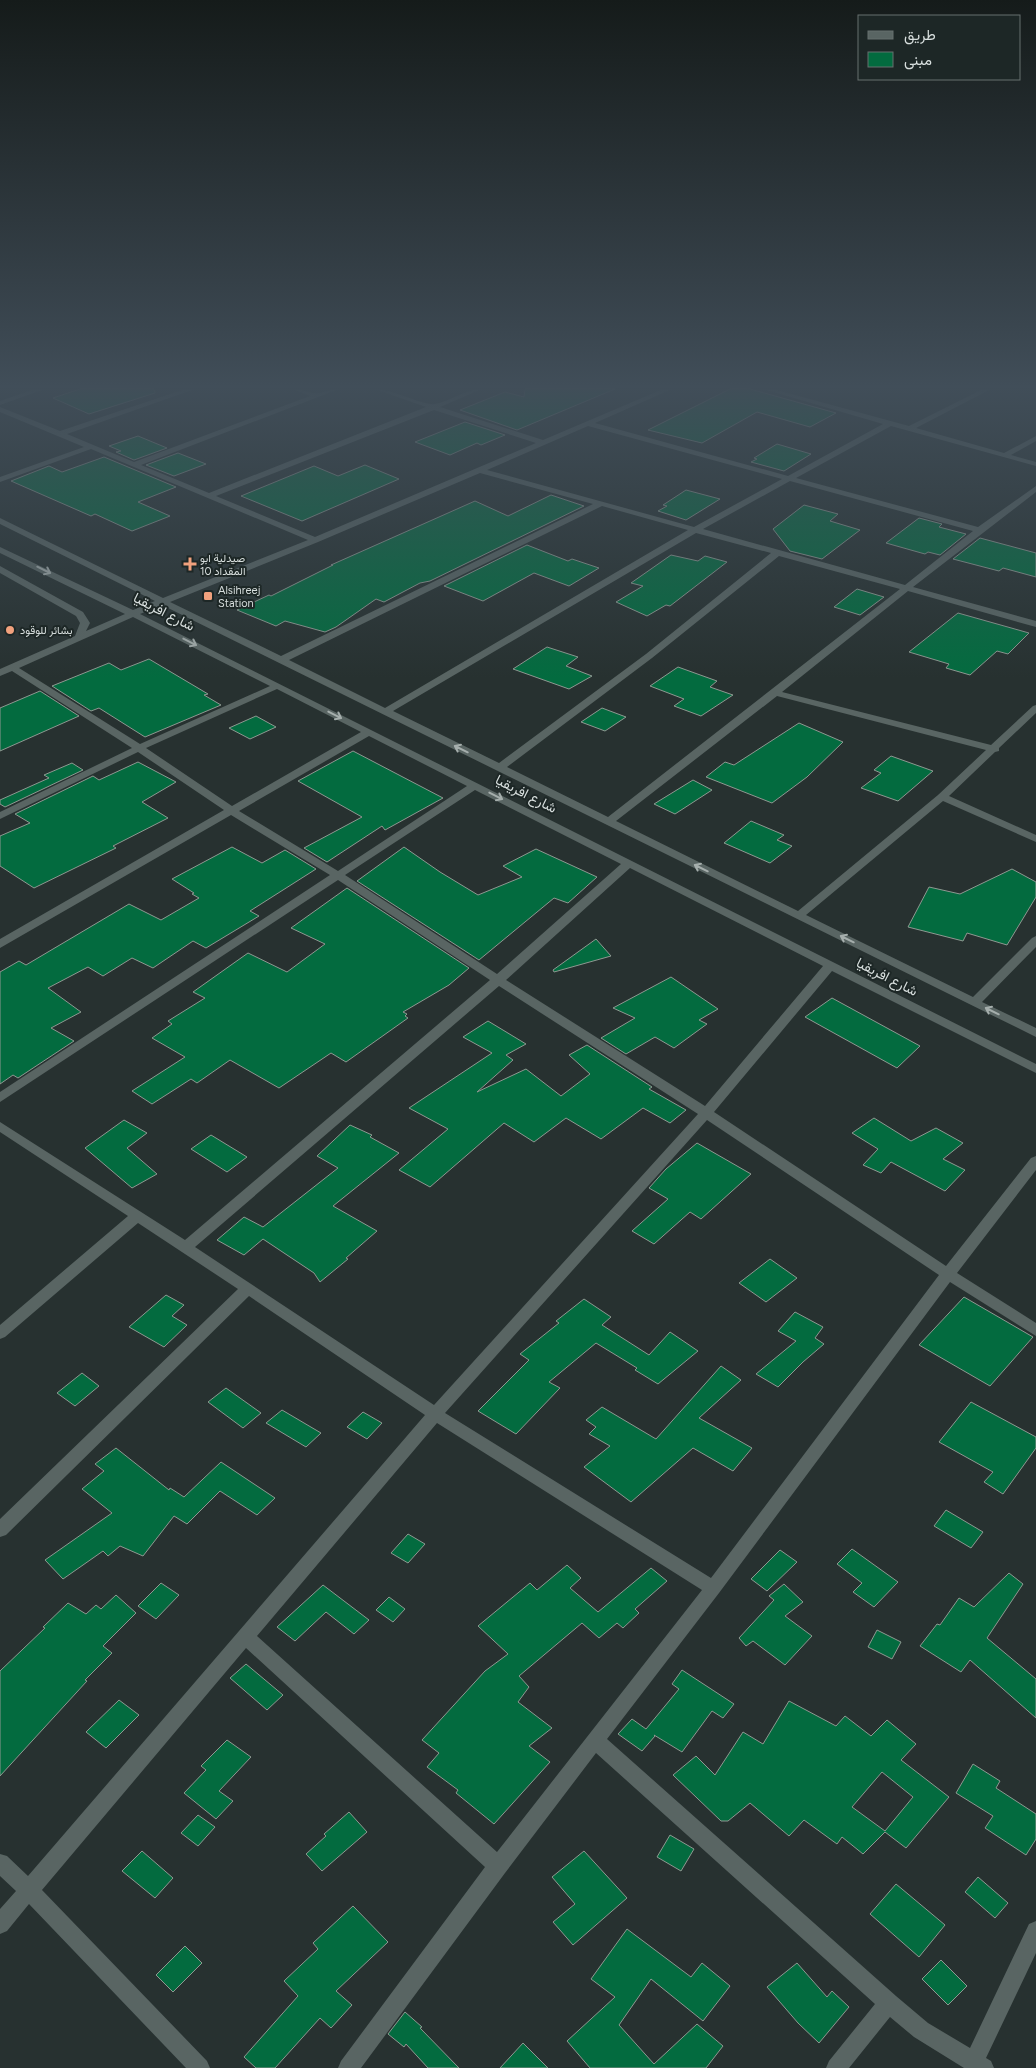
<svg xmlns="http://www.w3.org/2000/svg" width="1036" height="2068" font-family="Figtree,Vazirmatn,sans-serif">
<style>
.building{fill:#036b3f;stroke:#8e9891;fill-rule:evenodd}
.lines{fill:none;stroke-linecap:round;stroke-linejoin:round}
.minor{fill:#596563;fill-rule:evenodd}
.oneway{stroke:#a5aeac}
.poi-dot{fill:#f1a17d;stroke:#1d2726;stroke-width:2}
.labels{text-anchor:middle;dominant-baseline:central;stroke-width:4;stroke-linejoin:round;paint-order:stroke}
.far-poi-label{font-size:11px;fill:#d7dedd;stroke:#1d2726;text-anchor:start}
.street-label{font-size:14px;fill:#d7dedd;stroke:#1d2726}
</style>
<rect width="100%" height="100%" fill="#273130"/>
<!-- building -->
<g class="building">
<path d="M80 389H154L155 393 89 414 53 398Z"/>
<path d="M525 389H615L517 430 460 410 505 392 524 397Z"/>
<path d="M730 389H750L836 413 810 427 757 412 702 443 648 430Z"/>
<path d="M465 422 505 435 481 445 477 443 450 455 415 442Z"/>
<path d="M138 436 167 448 134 460 116 452 121 451 109 446Z"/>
<path d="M777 444 811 454 784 471 751 462 757 459 754 458Z"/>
<path d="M178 453 206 464 174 476 146 465Z"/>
<path d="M104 457 176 487 138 502 170 516 132 531 95 514 91 516 11 481 49 466 62 472Z"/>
<path d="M365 465 399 479 302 521 241 496 314 466 338 476Z"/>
<path d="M686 490 720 499 686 520 658 511 667 506 663 505Z"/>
<path d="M551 495 584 506 430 581 420 583 384 602 376 599 336 627 325 632 285 621 276 626 237 610 269 595 271 596 333 565H331L475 501 508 516Z"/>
<path d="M804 505 838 514 830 521 860 530 822 559 790 551 773 529Z"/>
<path d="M919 518 942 524 939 527 966 534 940 555 928 552 925 554 886 543Z"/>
<path d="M980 538 1036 553V577L1003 568 999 571 953 559Z"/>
<path d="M527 545 568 561 572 559 599 568 569 586 534 573 483 601 444 586Z"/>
<path d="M671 555 698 561 705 556 727 562 670 606 666 605 647 616 616 602 643 586 631 583Z"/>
<path d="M857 589 884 597 860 615 834 607Z"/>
<path d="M958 613 1029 633 1008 654 997 651 970 675 946 668 949 664 909 652Z"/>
<path d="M547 647 578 657 566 666 592 676 569 689 513 669Z"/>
<path d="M149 659 208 694 204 695 221 705 145 737 99 708 91 711 52 686 109 663 121 670Z"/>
<path d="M678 667 717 681 710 687 733 695 701 716 674 706 684 699 650 686Z"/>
<path d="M40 691 79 716 0 751V708Z"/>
<path d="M602 708 626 717 605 731 581 722Z"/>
<path d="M256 716 276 727 250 739 229 728Z"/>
<path d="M799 723 843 742 807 777 772 803 706 777 725 762 734 765Z"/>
<path d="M353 751 443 798 385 830 382 826 327 862 304 848 362 817 298 781Z"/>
<path d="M891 756 933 771 898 801 861 788 881 773 874 770Z"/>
<path d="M138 762 176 782 142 802 168 818 113 846 116 848 34 888 0 866V836L30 823 15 814 93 776 99 780Z"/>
<path d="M72 763 83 770 5 807 0 804V800L49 778 44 775Z"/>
<path d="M693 780 712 790 675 814 654 804Z"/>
<path d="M751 821 784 835 777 840 792 846 770 863 724 843Z"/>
<path d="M232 847 262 863 285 850 316 869 250 911 259 916 206 948 193 941 153 968 132 958 103 976 88 967 48 988 81 1012 51 1028 74 1041 18 1078 13 1075 0 1084V972L19 961 26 965 129 904 161 920 199 898 192 894 194 893 172 879Z"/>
<path d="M404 847 440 872 478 895 522 877 503 866 536 849 597 877 568 903 554 898 479 960 357 881Z"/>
<path d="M1012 869 1036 882V897L1007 945 967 933 963 941 908 927 929 887 960 894Z"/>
<path d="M347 888 469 968 449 985 403 1012 407 1014 405 1016 408 1018 346 1062 331 1053 279 1088 230 1060 197 1083 191 1079 152 1104 132 1091 185 1057 152 1038 172 1024 168 1021 205 998 193 992 248 953 287 972 325 944 291 928Z"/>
<path d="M596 939 611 956 554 972 553 970Z"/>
<path d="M671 977 718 1009 699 1020 707 1024 674 1048 655 1037 626 1054 601 1038 635 1018 613 1008Z"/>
<path d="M832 998 920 1046 897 1068 805 1017Z"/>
<path d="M488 1021 526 1044 506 1055 513 1060 477 1092 526 1069 561 1096 590 1074 569 1055 587 1045 652 1087 649 1089 686 1110 670 1123 643 1108 601 1139 566 1118 534 1142 504 1123 430 1187 399 1170 448 1129 409 1108 492 1053 463 1037Z"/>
<path d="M874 1118 911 1141 936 1128 963 1143 943 1159 965 1170 945 1191 891 1162 881 1173 863 1165 878 1149 852 1133Z"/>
<path d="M124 1120 147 1133 127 1148 157 1174 132 1188 85 1148Z"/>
<path d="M350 1125 372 1135 370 1137 399 1153 333 1206 377 1231 346 1258 348 1259 320 1282 314 1273 263 1239 244 1255 217 1240 244 1217 263 1227 338 1168 317 1156Z"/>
<path d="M211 1135 247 1157 227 1172 191 1149Z"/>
<path d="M697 1143 751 1174 701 1219 690 1212 654 1244 632 1231 668 1199 649 1188 666 1169Z"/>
<path d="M770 1259 797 1278 766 1302 739 1283Z"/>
<path d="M166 1295 184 1305 172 1316 187 1325 164 1347 129 1327Z"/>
<path d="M964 1297 1033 1337 990 1386 919 1345Z"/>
<path d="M584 1299 611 1317 602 1325 649 1355 670 1332 698 1351 658 1384 635 1370 637 1368 596 1343 549 1382 560 1388 516 1434 478 1411 529 1360 520 1354 559 1323 556 1321Z"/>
<path d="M795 1312 823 1327 815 1338 824 1344 803 1362 778 1387 756 1374 796 1341 778 1331Z"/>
<path d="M721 1366 741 1380 699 1418 752 1448 733 1471 693 1448 631 1502 584 1467 610 1446 589 1434 596 1427 586 1420 602 1407 656 1439Z"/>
<path d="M82 1373 99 1386 75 1406 57 1393Z"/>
<path d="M226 1388 261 1413 243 1428 208 1402Z"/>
<path d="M971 1402 1036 1437V1448L1003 1494 984 1482 993 1472 939 1442Z"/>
<path d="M282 1410 321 1433 306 1447 266 1423Z"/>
<path d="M363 1412 382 1423 367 1439 347 1427Z"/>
<path d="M116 1448 169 1490 170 1488 184 1497 221 1462 275 1498 257 1515 220 1491 187 1524 174 1516 143 1556 120 1546 108 1556 103 1551 63 1579 45 1560 112 1513 82 1489 104 1471 95 1464Z"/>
<path d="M946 1510 983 1532 971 1548 934 1526Z"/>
<path d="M408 1534 425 1544 408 1563 391 1553Z"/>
<path d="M852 1549 898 1582 874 1607 853 1592 862 1583 837 1564Z"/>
<path d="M780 1550 797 1562 767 1591 751 1579Z"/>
<path d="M567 1565 581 1578 570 1588 598 1612 651 1568 667 1581 635 1609 639 1613 623 1628 617 1623 599 1638 582 1623 519 1676 529 1687 518 1702 552 1728 529 1746 550 1762 494 1824 456 1793 458 1790 427 1767 439 1753 422 1740 485 1671 508 1654 478 1626 530 1583 537 1590Z"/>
<path d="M1009 1573 1023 1584 987 1638 1036 1679V1718L970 1660 961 1672 920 1646 937 1624 940 1625 959 1598 974 1607Z"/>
<path d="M161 1583 179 1595 156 1619 138 1606Z"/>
<path d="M784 1584 803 1602 785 1616 812 1636 785 1665 753 1641 746 1646 739 1638 774 1600 769 1596Z"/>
<path d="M323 1585 369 1620 354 1634 326 1612 295 1641 277 1627Z"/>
<path d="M116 1595 136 1613 103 1646 112 1653 85 1680 87 1681 0 1776V1671L45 1628 43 1627 68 1603 86 1614 96 1605 101 1609Z"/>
<path d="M389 1597 405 1609 393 1622 376 1610Z"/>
<path d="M877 1630 901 1642 892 1659 868 1647Z"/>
<path d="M246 1664 283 1695 267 1710 230 1678Z"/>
<path d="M682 1670 734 1704 723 1718 712 1711 682 1752 654 1735 655 1736 642 1751 618 1734 632 1719 646 1729 679 1689 672 1684Z"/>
<path d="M119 1700 139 1715 106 1748 86 1732Z"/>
<path d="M789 1701 836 1726 845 1716 871 1736 887 1720 916 1744 901 1760 949 1797 906 1848 885 1832 863 1854 842 1837 837 1844 804 1820 789 1836 750 1803 728 1821H721L673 1775 696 1756 715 1775 743 1732 763 1744ZM882 1772 913 1797 885 1831 852 1807Z"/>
<path d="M227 1740 251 1757 219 1791 233 1801 216 1819 184 1793 206 1770 201 1766Z"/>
<path d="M973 1764 1000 1781 996 1788 1036 1814V1839L1026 1855 985 1828 993 1816 956 1793Z"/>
<path d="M349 1812 367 1832 322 1871 306 1854 326 1836 324 1834Z"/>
<path d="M198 1815 215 1827 198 1846 181 1833Z"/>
<path d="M670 1835 694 1849 681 1871 657 1857Z"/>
<path d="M142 1851 173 1878 155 1898 122 1871Z"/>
<path d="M584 1851 627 1898 573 1945 553 1922 575 1904 552 1877Z"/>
<path d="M978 1877 1008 1903 995 1918 965 1892Z"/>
<path d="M896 1884 945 1925 919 1957 870 1914Z"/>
<path d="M353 1906 388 1942 336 1991 352 2005 331 2028 320 2018 275 2068H256L244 2057 298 1996 284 1981 318 1949 313 1943Z"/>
<path d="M627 1929 691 1977 702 1963 730 1986 703 2021 651 1979 619 2025 654 2064 697 2024 723 2046 706 2068H590L567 2041 615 1997 591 1979Z"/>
<path d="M185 1946 202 1963 173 1992 156 1975Z"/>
<path d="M941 1960 967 1986 948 2005 922 1979Z"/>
<path d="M797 1963 827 1997 832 1991 849 2007 819 2043 798 2023 767 1987Z"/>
<path d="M405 2012 422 2027 420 2028 459 2068H428L406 2044 404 2047 388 2034Z"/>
<path d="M523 2043 548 2068H500Z"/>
</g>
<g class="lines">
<!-- minor -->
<g class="minor">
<path d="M35 389H45L0 405V401Z"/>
<path d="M185 389H195L67 434 134 462 310 396 293 389C301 389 312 394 318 393 326 392 331 389 339 389L141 465 209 493 426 407 375 389C392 389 424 406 435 404 451 401 465 389 482 389L440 407 543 440 663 389H672L595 423 788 476 883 424 763 389H773L909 426 983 389H991L916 428 1004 453 1036 436V441L1011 455 1036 462V466L891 426 796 478 978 527 1036 486V492L913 587 1036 621V627L908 591 782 692 991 745 1033 706 1036 705V713L999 748V751L995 752 949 796 1036 835V842L943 801 806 915 973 997 1032 938 1036 936V947L982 1002 1036 1028V1037L162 605 140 614 1036 1064V1073L832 971 714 1112 946 1266 1031 1158 1036 1156V1170L957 1273 1036 1323V1336L950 1282 719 1593 607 1739 896 1996 928 2023 970 2048 1029 1924 1036 1921V1953L986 2058 991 2061 994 2068H964L914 2037 890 2017 849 2068H826L829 2061 875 2004 596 1753 505 1873 361 2068H338L341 2061 485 1867 246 1648 42 1890 207 2061 210 2068H186L29 1904 7 1931 0 1934V1909L16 1891 0 1876V1854L7 1856 28 1876 425 1415 249 1296 6 1535 0 1537V1519L238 1289 138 1223 5 1337 0 1339V1325L128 1216 0 1132V1122L185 1240 490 980 338 880 0 1102V1092L330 875 231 815 0 948V939L224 810 138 752 0 819V812L132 748 12 671 0 676V669L75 636 80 623 76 616 0 573V566L83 612 90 623 86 631 125 614 0 553V547L133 610 155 601 0 524V518L163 598 308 540 91 449 0 482V477L84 447 0 412V407L60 431ZM434 410 536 443 315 537 216 496ZM588 426 782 479 694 527 487 470ZM480 473 593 504 281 656 170 602 318 542ZM790 481 973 531 905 585 703 529ZM602 506 688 530 385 708 289 660ZM696 533 771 553 646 654 499 763 393 711ZM779 556 900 589 608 817 507 767 652 658ZM133 617 270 686 140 744 19 668ZM277 689 361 732 232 806 146 748ZM777 696 986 750 938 795 798 911 616 821ZM369 736 467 786 338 871 239 811ZM475 790 621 864 497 974 345 875ZM630 868 823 966 705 1106 506 980ZM499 986 698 1114 434 1405 195 1247ZM707 1120 939 1275 711 1578 445 1413ZM437 1423 702 1590 497 1852 257 1636Z"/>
</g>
</g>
<!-- one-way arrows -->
<defs><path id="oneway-shaft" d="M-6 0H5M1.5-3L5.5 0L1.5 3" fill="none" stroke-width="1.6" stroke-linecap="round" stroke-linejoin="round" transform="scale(1.25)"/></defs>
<g class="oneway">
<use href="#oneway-shaft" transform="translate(44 570) rotate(26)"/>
<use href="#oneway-shaft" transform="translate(190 642) rotate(27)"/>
<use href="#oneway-shaft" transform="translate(335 715) rotate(27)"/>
<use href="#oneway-shaft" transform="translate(461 749) rotate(-154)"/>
<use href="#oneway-shaft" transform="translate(496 796) rotate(27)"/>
<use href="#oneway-shaft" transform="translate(701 868) rotate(-154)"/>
<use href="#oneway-shaft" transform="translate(847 939) rotate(-154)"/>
<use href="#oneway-shaft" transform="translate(992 1011) rotate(-154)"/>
</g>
<!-- sky -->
<linearGradient id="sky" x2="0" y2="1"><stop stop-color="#151b1a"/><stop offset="0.57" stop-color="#414e59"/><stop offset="1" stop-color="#414e59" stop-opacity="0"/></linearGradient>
<rect width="1036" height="678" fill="url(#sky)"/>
<!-- markers -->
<g class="poi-dot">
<path d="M187.5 556.5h5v5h5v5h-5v5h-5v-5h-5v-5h5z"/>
<rect x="203" y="591" width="10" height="10" rx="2.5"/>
<circle cx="10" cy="630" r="5"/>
</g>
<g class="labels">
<!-- far-poi labels -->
<g class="far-poi-label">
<text x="200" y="558">صيدلية ابو<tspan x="200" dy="13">المقداد 10</tspan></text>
<text x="218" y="590">Alsihreej<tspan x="218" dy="13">Station</tspan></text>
<text x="20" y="630">بشائر للوقود</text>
</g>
<!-- street labels -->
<g class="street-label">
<text transform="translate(164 612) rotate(27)">شارع افريقيا</text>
<text transform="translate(526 794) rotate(27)">شارع افريقيا</text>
<text transform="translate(887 977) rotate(27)">شارع افريقيا</text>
</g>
</g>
<!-- legend -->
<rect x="858" y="15" width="162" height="65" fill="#1d2726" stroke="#67706f"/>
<rect x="868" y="31" width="25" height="8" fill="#596563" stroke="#67706f"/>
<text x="904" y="40" font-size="15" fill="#d7dedd">طريق</text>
<rect x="868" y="52" width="25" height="15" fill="#036b3f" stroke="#67706f"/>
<text x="904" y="65" font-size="15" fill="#d7dedd">مبنى</text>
</svg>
